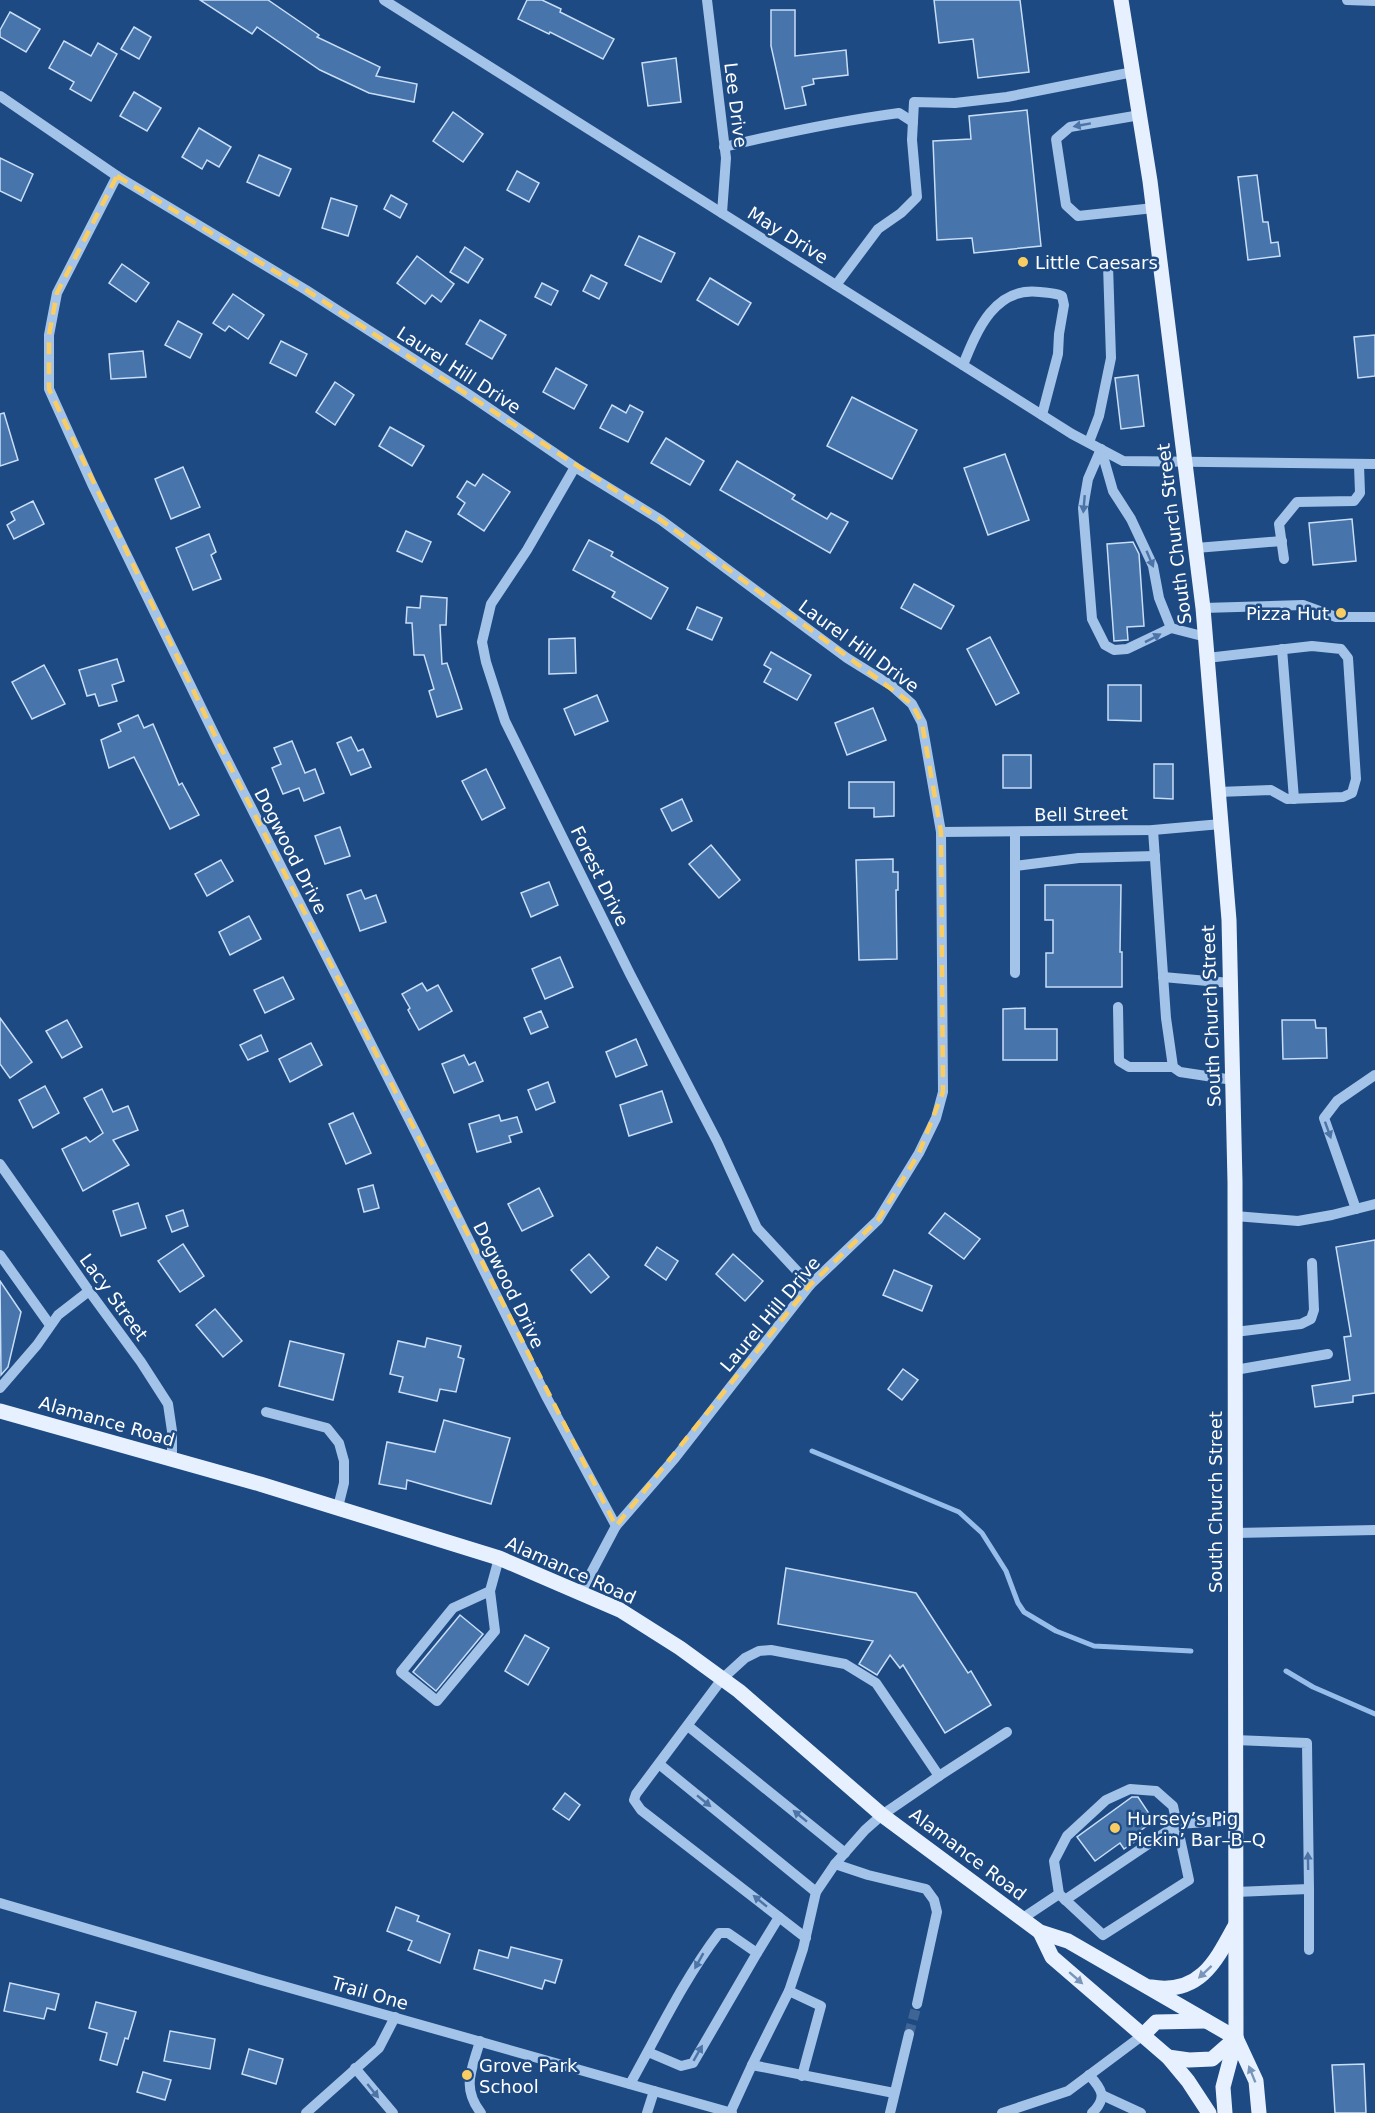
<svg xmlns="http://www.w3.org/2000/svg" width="1375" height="2113" font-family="'DejaVu Sans',sans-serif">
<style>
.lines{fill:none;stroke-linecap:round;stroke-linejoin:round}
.stream{stroke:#97beeb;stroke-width:5}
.building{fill:#4674ab;stroke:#c8ddf7;stroke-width:1.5}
.minor-tunnel{stroke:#3f6595;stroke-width:10;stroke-dasharray:10 5;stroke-linecap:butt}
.minor{stroke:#a3c3e9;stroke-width:10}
.major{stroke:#e7f0fe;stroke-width:15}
.oneway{fill:#4c74a6}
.oneway2{fill:#7895ba}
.marked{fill:none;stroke:#f9cd62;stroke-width:4.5;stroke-dasharray:12 8;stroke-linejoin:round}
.poi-dot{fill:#f9cd62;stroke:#1d4a82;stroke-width:2}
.labels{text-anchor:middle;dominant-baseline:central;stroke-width:5;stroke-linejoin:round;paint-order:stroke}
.street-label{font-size:18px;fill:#fff;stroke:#1d4a82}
.poi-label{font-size:18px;fill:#fff;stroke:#1d4a82;text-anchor:start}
</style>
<rect width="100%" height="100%" fill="#1d4a82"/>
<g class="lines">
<!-- stream -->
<g class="stream">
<path d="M812 1451 959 1512 982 1533 1006 1571 1018 1603 1024 1612 1056 1631 1094 1646 1191 1651"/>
<path d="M1286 1671 1313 1687 1375 1714"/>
</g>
</g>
<!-- building -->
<g class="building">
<path d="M200 0H268L319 35 317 37 380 67 376 76 417 84 414 102 369 93 320 70 257 27 252 34Z"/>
<path d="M527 0H542L561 9 560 12 614 39 603 59 550 32 549 34 518 19Z"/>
<path d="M934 0H1020L1029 72 978 78 973 39 939 43Z"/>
<path d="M771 10H795V56L846 50 848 75 813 79 814 84 802 87 806 105 785 109 771 46Z"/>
<path d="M10 12 40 29 26 52 0 37V30Z"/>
<path d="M134 27 151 37 139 59 121 49Z"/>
<path d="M64 41 91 56 98 43 117 54 91 101 70 89 74 82 49 68Z"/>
<path d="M676 58 681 102 648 106 642 63Z"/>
<path d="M134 92 161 108 147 131 120 116Z"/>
<path d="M1027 110 1041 246 974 253 972 238 937 240 933 141 971 139 969 116Z"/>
<path d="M453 112 483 134 463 162 433 141Z"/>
<path d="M199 128 231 147 219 167 207 160 202 169 182 157Z"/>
<path d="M259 155 291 169 279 196 247 182Z"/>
<path d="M0 158 33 174 21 201 0 191Z"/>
<path d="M517 171 539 183 529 202 507 190Z"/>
<path d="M1257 175 1263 222H1268L1271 243 1278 242 1280 256 1248 260 1238 177Z"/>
<path d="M391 195 407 204 400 218 384 209Z"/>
<path d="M331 198 357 206 348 236 322 228Z"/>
<path d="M639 236 675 253 661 282 625 265Z"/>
<path d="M465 247 483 259 468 283 450 272Z"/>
<path d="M417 256 454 284 441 302 432 295 425 304 397 283Z"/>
<path d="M122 264 149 283 136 302 109 283Z"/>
<path d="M591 275 607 283 599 299 583 291Z"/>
<path d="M710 278 751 303 738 325 697 300Z"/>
<path d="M542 283 558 291 551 305 535 297Z"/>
<path d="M233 294 264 315 248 339 229 326 225 331 213 323Z"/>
<path d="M480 320 506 335 492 359 466 344Z"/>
<path d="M178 321 202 334 190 358 165 345Z"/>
<path d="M1375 335V376L1358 378 1354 337Z"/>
<path d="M281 341 307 354 296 376 270 363Z"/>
<path d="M143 351 146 377 111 379 109 354Z"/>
<path d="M556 368 587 385 574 409 543 392Z"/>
<path d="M1138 375 1144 426 1121 429 1115 378Z"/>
<path d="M335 382 354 395 335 425 316 412Z"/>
<path d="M852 397 917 430 892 479 827 446Z"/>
<path d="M612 405 626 413 630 405 643 412 628 442 600 428Z"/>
<path d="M4 413 18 460 0 466V414Z"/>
<path d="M390 427 424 446 412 466 379 446Z"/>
<path d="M666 438 704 461 690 485 651 463Z"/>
<path d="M1005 454 1029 520 988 535 964 468Z"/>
<path d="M737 461 795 495 792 499 827 519 831 513 848 522 830 553 720 490Z"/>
<path d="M183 467 200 507 171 519 155 479Z"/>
<path d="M483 474 510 492 484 531 458 514 465 503 457 497 467 481 475 486Z"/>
<path d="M33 501 44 524 14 539 7 525 15 520 11 512Z"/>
<path d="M1352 519 1356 561 1313 565 1309 523Z"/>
<path d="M406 531 431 542 422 562 397 551Z"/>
<path d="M209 534 216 552 211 555 221 579 193 590 176 548Z"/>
<path d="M589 540 613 552 611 556 668 588 651 619 612 597 615 592 573 570Z"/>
<path d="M1133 542 1139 554 1144 626 1127 627 1128 640 1114 641 1107 544Z"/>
<path d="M914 584 954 606 941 629 901 608Z"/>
<path d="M421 596 447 598 446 625H440L442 664 447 663 462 709 437 717 429 691 434 689 424 655H414L412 623H406L407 607 420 608Z"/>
<path d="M697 607 722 618 712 640 687 629Z"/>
<path d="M990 637 1019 693 996 705 967 649Z"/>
<path d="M575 638 576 673 549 674V639Z"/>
<path d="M771 652 811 675 797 700 764 682 771 669 764 665Z"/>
<path d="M117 659 124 681 112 685 117 701 99 706 95 694 87 696 79 670Z"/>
<path d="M44 665 65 704 32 719 12 682Z"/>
<path d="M1108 685H1141V721L1108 720Z"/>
<path d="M597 695 608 721 575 735 564 709Z"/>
<path d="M873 708 886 740 847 755 835 723Z"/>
<path d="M138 715 144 728 153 724 179 785 182 783 199 815 170 829 134 757 109 768 101 740 121 731 118 724Z"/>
<path d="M351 737 358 751 363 749 371 767 351 775 337 743Z"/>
<path d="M292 741 305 773 315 769 324 793 304 801 299 788 283 794 272 768 281 764 274 748Z"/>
<rect x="1003" y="755" width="28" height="33"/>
<path d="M1154 764H1173V799L1154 798Z"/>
<path d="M486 769 505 808 482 820 462 781Z"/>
<path d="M849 782H894V816L874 817V808H849Z"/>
<path d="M682 799 692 821 672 831 661 809Z"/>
<path d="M340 827 350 856 325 864 315 836Z"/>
<path d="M711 845 740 880 719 898 689 864Z"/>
<path d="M893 859V872H898V890H896L897 959 859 960 856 860Z"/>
<path d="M221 860 233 881 207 896 195 874Z"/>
<path d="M549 882 558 905 531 917 521 893Z"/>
<path d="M1045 885H1121L1120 952H1122V987H1046V953H1053V920H1045Z"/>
<path d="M361 890 365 899 376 895 386 922 360 931 347 895Z"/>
<path d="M249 916 261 939 230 955 219 932Z"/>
<path d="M560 957 573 987 545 999 532 969Z"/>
<path d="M283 977 294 999 265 1013 254 990Z"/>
<path d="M422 983 427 991 438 985 452 1011 419 1030 408 1010 410 1008 402 994Z"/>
<path d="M1025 1008V1029H1057V1060H1003V1009Z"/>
<path d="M541 1011 548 1027 531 1034 524 1018Z"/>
<path d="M0 1018 32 1062 10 1078 0 1064Z"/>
<path d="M67 1020 82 1047 62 1058 46 1031Z"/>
<path d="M1282 1020H1315L1316 1028H1326L1327 1058 1283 1059Z"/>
<path d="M261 1035 268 1051 248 1060 240 1045Z"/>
<path d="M636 1039 647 1065 616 1077 606 1052Z"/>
<path d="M311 1043 322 1065 290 1082 279 1059Z"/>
<path d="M464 1055 469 1065 475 1062 483 1081 454 1093 442 1064Z"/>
<path d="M548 1082 555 1102 536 1110 528 1090Z"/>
<path d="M45 1086 59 1113 33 1128 19 1100Z"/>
<path d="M102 1089 113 1112 128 1106 138 1130 113 1140 129 1165 83 1191 62 1149 86 1137 90 1142 103 1133 84 1098Z"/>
<path d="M662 1091 672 1122 629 1136 620 1105Z"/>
<path d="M353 1113 371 1153 346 1164 329 1124Z"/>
<path d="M499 1115 501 1121 517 1117 522 1132 509 1136 511 1142 477 1152 469 1124Z"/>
<path d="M373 1185 379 1208 364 1212 358 1189Z"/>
<path d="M539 1188 553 1216 522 1231 508 1204Z"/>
<path d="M138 1203 146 1228 121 1236 113 1211Z"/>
<path d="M183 1210 188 1226 172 1232 166 1216Z"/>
<path d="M945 1213 980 1239 964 1259 929 1233Z"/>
<path d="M1375 1240V1393L1353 1396V1402L1315 1407 1312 1386 1350 1380 1344 1337 1351 1336 1336 1247Z"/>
<path d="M183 1244 204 1276 180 1292 158 1261Z"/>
<path d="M657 1247 678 1261 666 1280 645 1265Z"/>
<path d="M589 1254 609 1277 591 1293 571 1270Z"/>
<path d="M733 1254 763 1281 745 1301 716 1274Z"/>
<path d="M894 1270 932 1286 922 1311 883 1295Z"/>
<path d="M0 1281 21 1312 8 1367 1 1375Z"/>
<path d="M215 1309 242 1341 223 1357 196 1325Z"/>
<path d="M427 1338 461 1346 458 1357 464 1359 456 1392 440 1389 437 1401 399 1392 403 1377 390 1374 398 1341 425 1347Z"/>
<path d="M290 1341 344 1354 333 1400 279 1386Z"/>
<path d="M903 1369 918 1380 902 1400 888 1389Z"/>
<path d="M444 1420 510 1438 491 1504 407 1480 406 1489 379 1484 387 1442 435 1452Z"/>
<path d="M786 1568 916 1593 968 1673 971 1671 991 1705 945 1733 903 1665 900 1668 890 1655 877 1675 859 1664 873 1641 778 1624Z"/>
<path d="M460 1615 483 1634 436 1691 413 1672Z"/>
<path d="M525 1635 549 1648 528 1685 505 1671Z"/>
<path d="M565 1793 580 1805 569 1820 553 1809Z"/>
<path d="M1132 1797H1138L1154 1821 1134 1835 1137 1840 1124 1849 1120 1843 1095 1861 1077 1837Z"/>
<path d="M396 1907 419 1916 417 1921 450 1934 440 1963 408 1950 412 1941 387 1931Z"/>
<path d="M511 1947 562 1960 555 1983 545 1980 542 1989 474 1969 479 1950 508 1958Z"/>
<path d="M10 1983 59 1994 55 2010 47 2008 44 2019 4 2011Z"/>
<path d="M96 2002 136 2012 128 2039 125 2038 117 2065 100 2060 107 2033 89 2028Z"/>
<path d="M170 2031 215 2039 210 2069 164 2061Z"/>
<path d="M249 2049 283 2059 276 2084 242 2074Z"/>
<path d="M1364 2064 1366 2113H1335L1332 2065Z"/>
<path d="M143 2072 171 2080 165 2100 137 2092Z"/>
</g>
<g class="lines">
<!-- minor-tunnel -->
<path class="minor-tunnel" d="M909 2034 917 2004"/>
<!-- minor -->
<g class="minor">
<path d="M384 0 1072 434 1123 461 1375 464"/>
<path d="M707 0 726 158 722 213"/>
<path d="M1347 0 1375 1"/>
<path d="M0 96 117 176 306 290 468 394 575 467 661 520 847 658 892 686 912 704 922 723 941 832 943 1092 936 1118 919 1153 878 1220 810 1285 675 1458 616 1526 581 1592"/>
<path d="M1140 115 1070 127 1056 139 1066 205 1078 216 1154 208"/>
<path d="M724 147C782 133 840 121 899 113L913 122"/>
<path d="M117 176 57 293 49 335V389L92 484 219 744 418 1137 547 1398 616 1526"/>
<path d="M836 285 878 229 901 213 917 197 912 140 914 102 955 103 1007 97 1133 72"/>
<path d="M963 365C977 330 995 286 1040 292 1048 293 1055 293 1062 296L1064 305 1059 334 1058 354 1042 415"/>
<path d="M1089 442 1099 416 1111 358 1108 265"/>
<path d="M1101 449 1088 479 1083 508 1092 619 1105 645 1114 650 1127 649 1171 628"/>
<path d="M1101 449 1113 491 1131 519 1153 566 1159 598 1171 628 1206 637"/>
<path d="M575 467 527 550 491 604 482 642 486 662 505 721 630 974 717 1141 757 1228 810 1285"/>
<path d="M1196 548 1282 541"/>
<path d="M1284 559 1279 524 1297 502 1354 501 1360 493 1359 465"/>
<path d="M1203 608 1303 605 1336 617H1375"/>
<path d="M1282 649 1294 799"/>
<path d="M1207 658 1312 646 1341 649 1348 658 1356 779 1352 793 1343 797 1287 799 1271 790 1218 792"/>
<path d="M1153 830 1166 1018 1173 1067 1180 1072 1233 1080"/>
<path d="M941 832 1153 830 1221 824"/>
<path d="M1015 832V973"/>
<path d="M1015 866 1079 858 1155 856"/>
<path d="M1163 977 1230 983"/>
<path d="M1118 1007 1119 1061 1129 1067H1173"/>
<path d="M0 1164 89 1291 141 1362 168 1404 172 1431V1460"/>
<path d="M1356 1209 1324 1118 1337 1101 1375 1075"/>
<path d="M1235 1216 1298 1221 1332 1215 1375 1204"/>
<path d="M0 1255 50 1325"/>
<path d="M1235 1332 1301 1324 1311 1319 1314 1310 1312 1263"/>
<path d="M1235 1370 1328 1354"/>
<path d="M0 1388 37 1345 58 1315 89 1291"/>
<path d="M266 1412 327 1428 339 1443 344 1461V1483L338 1507"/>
<path d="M1235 1533 1375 1530"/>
<path d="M490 1591 495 1631 437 1701 401 1672 453 1608 490 1591 499 1558"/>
<path d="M688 1726 845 1853"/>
<path d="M1235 1740 1307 1743 1309 1889 1236 1892"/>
<path d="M659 1764 816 1892"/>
<path d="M939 1776 1007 1732"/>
<path d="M1130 1789 1156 1791 1173 1806 1189 1880 1103 1935 1059 1894 1054 1861 1067 1836 1106 1800Z"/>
<path d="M1309 1889V1950"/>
<path d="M1065 1900 1178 1824 1236 1820"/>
<path d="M0 1903 255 1978 732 2113"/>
<path d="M1023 1918 1059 1894"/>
<path d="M806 1938 641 1810 634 1800 636 1794 722 1679 745 1658 759 1651 771 1650 845 1664 876 1683 939 1776 882 1815 865 1830 835 1864 868 1875 926 1889 934 1900 937 1912 917 2004"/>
<path d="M757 1953 779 1917"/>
<path d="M789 1991 821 2006 802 2076"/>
<path d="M480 2041C472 2070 461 2087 481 2113"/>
<path d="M752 2065 789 1991 803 1949 816 1892 835 1864"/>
<path d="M355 2068 393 2113"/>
<path d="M1089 2075C1102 2089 1108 2098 1092 2113"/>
<path d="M630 2084C658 2034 684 1979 719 1933H728L757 1953 693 2063 681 2066 648 2052"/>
<path d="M1102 2095 1141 2113"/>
<path d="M306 2113 379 2048 395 2017"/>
<path d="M647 2113 654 2091"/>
<path d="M730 2113 752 2065 894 2093"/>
<path d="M890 2113 909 2034"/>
<path d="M1002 2113 1068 2091 1143 2035"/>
</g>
<!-- major -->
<g class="major">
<path d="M1121 0 1150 181 1203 608 1229 920 1235 1182 1236 2038 1223 2087 1225 2113"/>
<path d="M0 1411 260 1484 499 1558 620 1610 680 1648 739 1691 882 1815 1040 1932 1068 1941 1236 2038"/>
<path d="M1040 1932 1052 1957 1168 2057 1188 2081 1209 2113"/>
<path d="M1151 1987C1199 1995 1215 1963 1235 1926"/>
<path d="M1143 2035 1156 2022 1206 2021"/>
<path d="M1236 2038 1256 2081 1259 2113"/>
<path d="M1168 2057 1189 2060 1212 2059 1236 2038"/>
</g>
</g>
<!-- one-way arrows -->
<defs><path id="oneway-solid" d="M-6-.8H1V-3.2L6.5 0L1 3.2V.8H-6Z" transform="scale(1.5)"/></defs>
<g class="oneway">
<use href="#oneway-solid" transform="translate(1082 125) rotate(170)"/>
<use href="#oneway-solid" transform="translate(1084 504) rotate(95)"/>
<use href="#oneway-solid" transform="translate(1150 559) rotate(67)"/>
<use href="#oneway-solid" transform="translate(1153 638) rotate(-27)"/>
<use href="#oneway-solid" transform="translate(1328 1130) rotate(70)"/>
<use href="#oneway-solid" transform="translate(704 1801) rotate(39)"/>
<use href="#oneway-solid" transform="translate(800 1816) rotate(-141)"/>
<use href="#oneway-solid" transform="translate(1308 1861) rotate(-91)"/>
<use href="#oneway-solid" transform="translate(760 1901) rotate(-141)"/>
<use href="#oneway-solid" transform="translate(699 1961) rotate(119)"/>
<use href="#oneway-solid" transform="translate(698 2053) rotate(-60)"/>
<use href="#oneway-solid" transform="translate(373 2091) rotate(51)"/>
</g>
<g class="oneway2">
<use href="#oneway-solid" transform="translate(1205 1972) rotate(137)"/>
<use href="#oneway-solid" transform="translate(1076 1978) rotate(41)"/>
<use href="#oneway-solid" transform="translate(1252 2074) rotate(-112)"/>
</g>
<!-- marked area -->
<path class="marked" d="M117 176 306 290 661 520 912 704 922 723 941 832 943 1092 919 1153 878 1220 810 1285 616 1526 219 744 49 389V335L57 293Z"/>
<!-- markers -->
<g class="poi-dot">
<circle cx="1023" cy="262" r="6"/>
<circle cx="1341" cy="613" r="6"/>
<circle cx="1115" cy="1828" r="6"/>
<circle cx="467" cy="2075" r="6"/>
</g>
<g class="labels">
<!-- street labels -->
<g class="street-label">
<text transform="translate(736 105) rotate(83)">Lee Drive</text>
<text transform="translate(788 235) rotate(32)">May Drive</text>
<text transform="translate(459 370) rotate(33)">Laurel Hill Drive</text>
<text transform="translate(1174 534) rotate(-97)">South Church Street</text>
<text transform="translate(859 646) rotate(36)">Laurel Hill Drive</text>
<text transform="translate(1081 814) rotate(-1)">Bell Street</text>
<text transform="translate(291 851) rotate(63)">Dogwood Drive</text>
<text transform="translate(600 876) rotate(64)">Forest Drive</text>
<text transform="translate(1211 1016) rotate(-92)">South Church Street</text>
<text transform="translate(509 1285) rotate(64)">Dogwood Drive</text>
<text transform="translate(114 1297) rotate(54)">Lacy Street</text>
<text transform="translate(770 1314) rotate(-50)">Laurel Hill Drive</text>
<text transform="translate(107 1421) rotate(16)">Alamance Road</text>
<text transform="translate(1215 1502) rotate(-90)">South Church Street</text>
<text transform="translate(571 1570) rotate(24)">Alamance Road</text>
<text transform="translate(968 1854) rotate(37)">Alamance Road</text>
<text transform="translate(370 1993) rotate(16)">Trail One</text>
</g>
<!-- poi labels -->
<g class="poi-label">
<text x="1035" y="262">Little Caesars</text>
<text x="1329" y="613" text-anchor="end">Pizza Hut</text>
<text x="1127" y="1818">Hursey’s Pig<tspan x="1127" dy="21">Pickin’ Bar–B–Q</tspan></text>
<text x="479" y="2065">Grove Park<tspan x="479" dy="21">School</tspan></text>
</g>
</g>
</svg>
